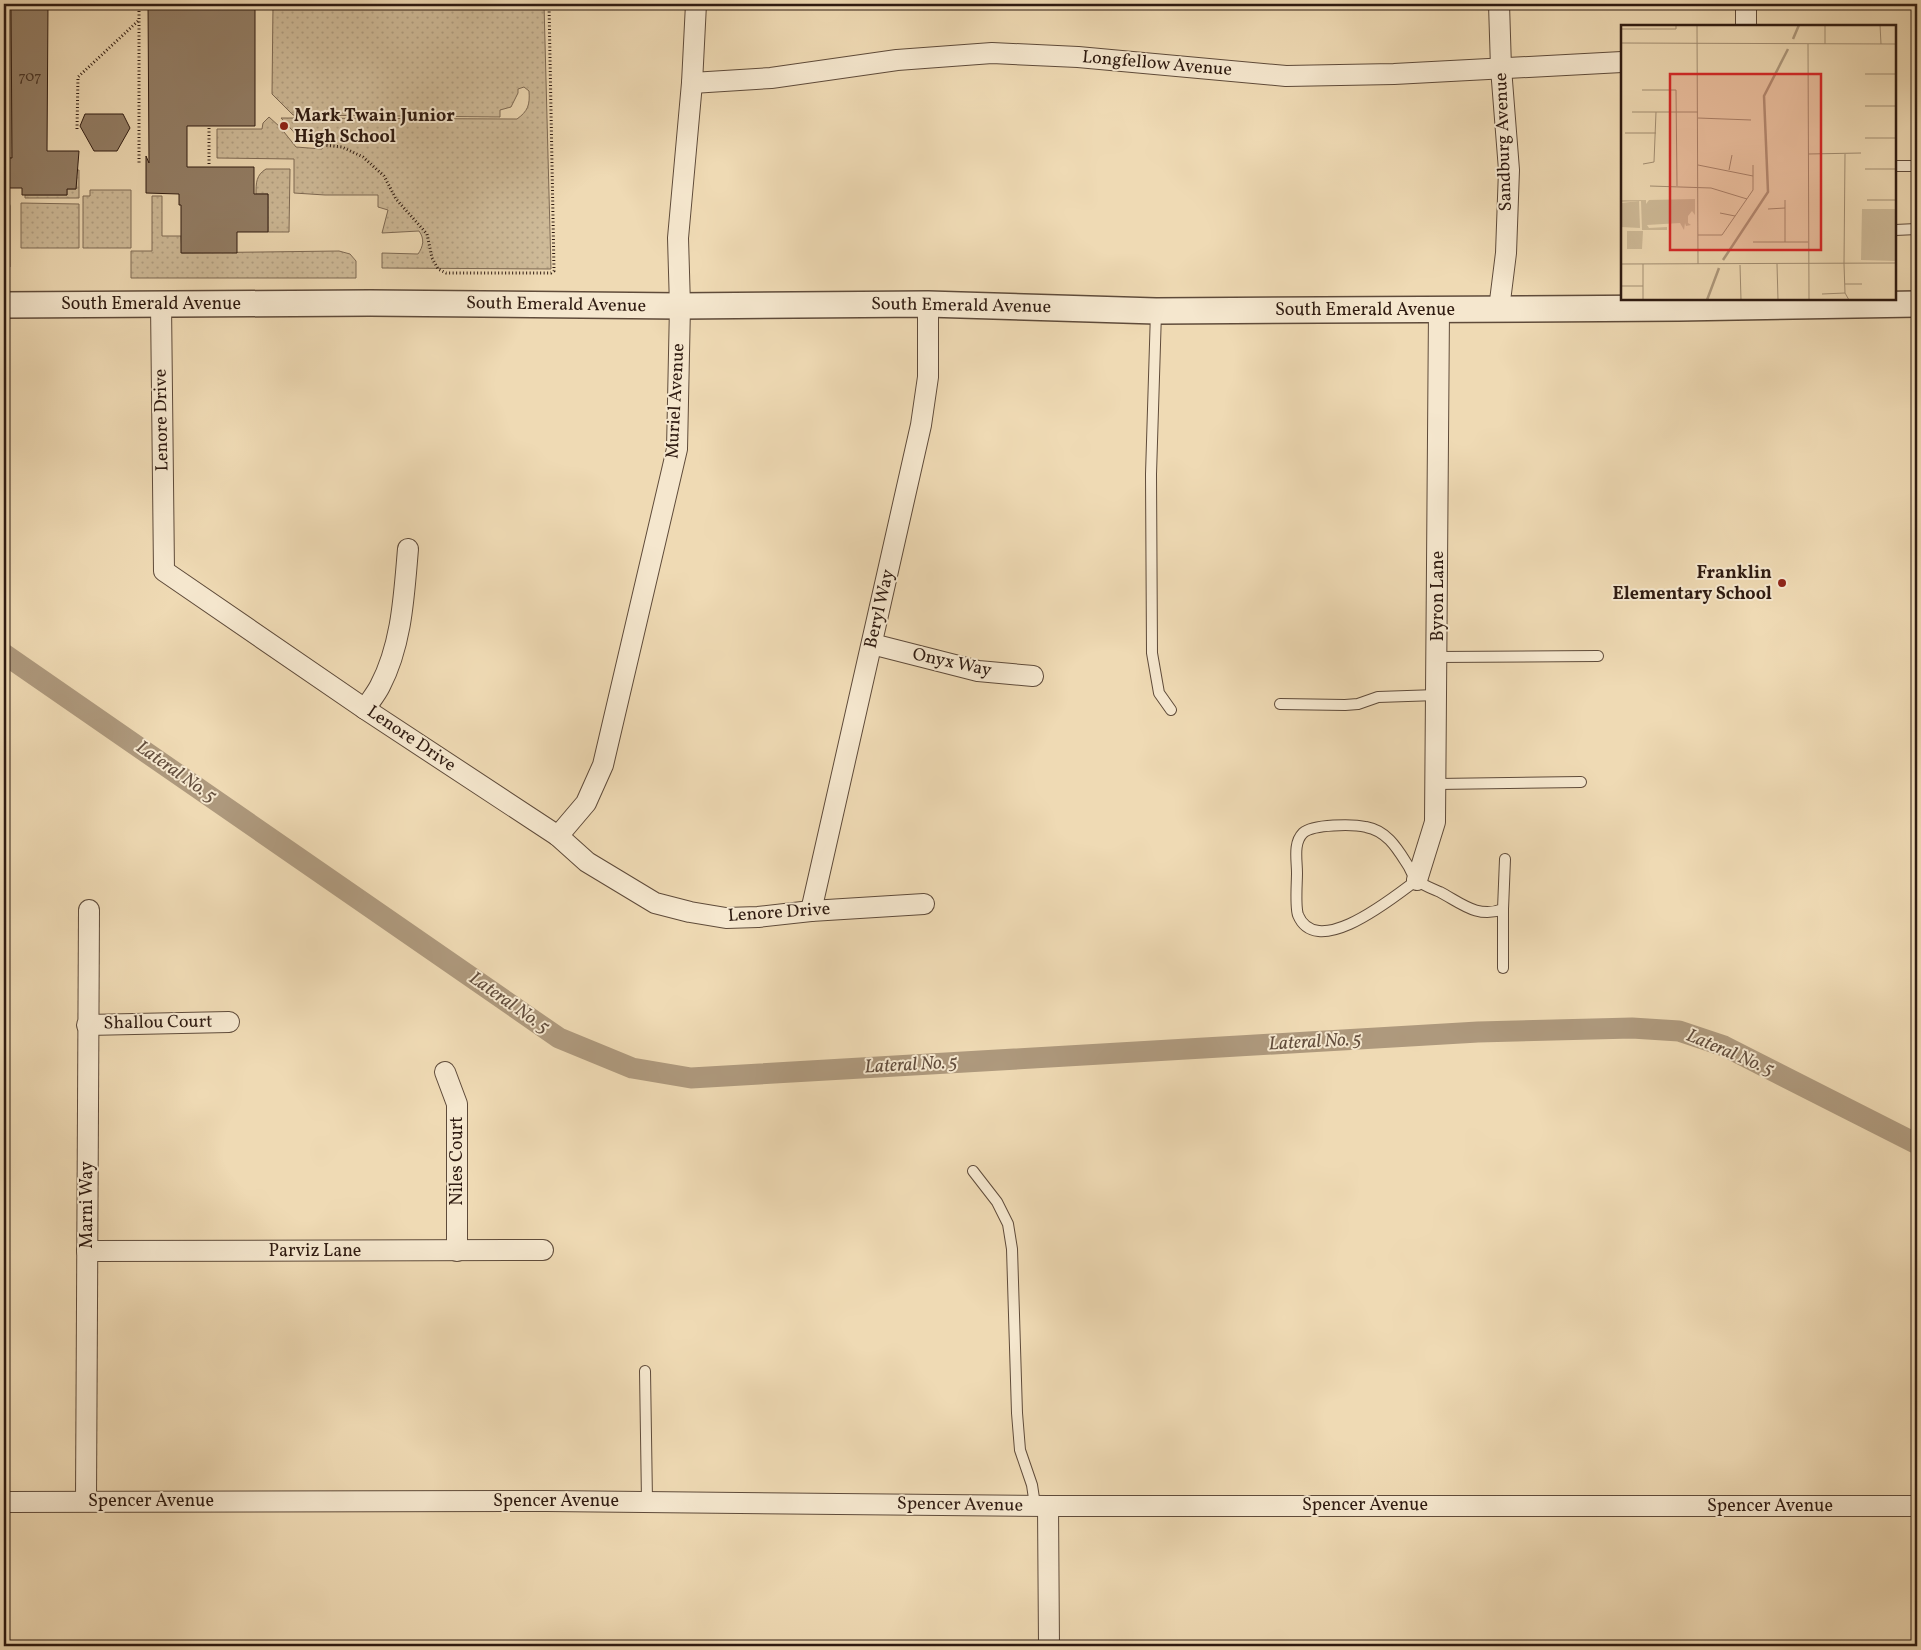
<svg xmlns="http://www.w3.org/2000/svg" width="1921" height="1650" font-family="Vollkorn,serif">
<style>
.grass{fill:url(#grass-dots);stroke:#7e6a54}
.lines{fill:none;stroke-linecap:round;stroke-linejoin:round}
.canal{stroke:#ae997d;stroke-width:21}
.building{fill:#937e66;stroke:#2f1b11}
.service-casing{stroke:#5f4b3a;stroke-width:12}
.minor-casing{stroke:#5f4b3a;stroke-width:22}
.tertiary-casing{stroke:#5f4b3a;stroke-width:28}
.path{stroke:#2f1b11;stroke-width:3;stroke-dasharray:1 2.5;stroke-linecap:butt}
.service{stroke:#f5e7ce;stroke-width:10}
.minor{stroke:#f5e7ce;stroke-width:20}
.tertiary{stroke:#f5e7ce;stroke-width:25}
.poi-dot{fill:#8f2418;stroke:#f5e7ce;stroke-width:2}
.labels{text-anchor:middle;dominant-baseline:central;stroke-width:4;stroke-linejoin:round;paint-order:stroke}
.number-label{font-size:15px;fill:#483426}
.street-label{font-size:18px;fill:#2f1b11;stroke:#f5e7ce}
.poi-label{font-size:18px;font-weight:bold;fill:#2f1b11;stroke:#f5e7ce;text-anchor:start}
.water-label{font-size:19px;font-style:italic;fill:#624d3c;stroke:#f5e7ce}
.inset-river{fill:none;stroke:#ae997d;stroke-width:2.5}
.inset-road{fill:none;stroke:#a28e73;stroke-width:1}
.view{fill:#d62828;fill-opacity:0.15;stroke:#d62828;stroke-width:2.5}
.inset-edge{fill:none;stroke:#2f1b11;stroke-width:2.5}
</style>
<defs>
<pattern id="grass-dots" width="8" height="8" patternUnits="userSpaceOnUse" patternTransform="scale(1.25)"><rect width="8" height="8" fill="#ceba98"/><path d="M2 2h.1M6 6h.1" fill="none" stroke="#b19f82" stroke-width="1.8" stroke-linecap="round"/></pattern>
</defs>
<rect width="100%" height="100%" fill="#efdab4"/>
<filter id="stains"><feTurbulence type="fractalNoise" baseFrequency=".004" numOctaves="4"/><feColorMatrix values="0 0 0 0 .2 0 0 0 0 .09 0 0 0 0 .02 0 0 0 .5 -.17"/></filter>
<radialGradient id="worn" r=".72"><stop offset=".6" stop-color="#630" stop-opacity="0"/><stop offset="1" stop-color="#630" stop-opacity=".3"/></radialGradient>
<!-- grass -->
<g class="grass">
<path d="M4 4H11L12 158H4Z"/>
<path d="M273 4H544L551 269 382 268V253L418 254C423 247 425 239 419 231L382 233 388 210 378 207V195H325L294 193V159L217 158V129H262L263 123 269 117 280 127 296 147 322 149 323 141H302L281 118 517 119C528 111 530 105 529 91L524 87 518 89V93L511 107 500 110V117L293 115 272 94Z"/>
<path d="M266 169H290L289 232H268V194H256C256 183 256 175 266 169Z"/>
<path d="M76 170H79V198H25V195H67V189H76Z"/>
<path d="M90 190H131V248H83V196H90Z"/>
<path d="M152 196H162V236H181L182 253 339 251 350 254 356 261V278H131V251H152Z"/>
<path d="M5 200 9 202 10 206V267H4Z"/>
<path d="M21 203 79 204V248H21Z"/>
</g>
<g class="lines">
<!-- canal -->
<path class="canal" d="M4 654 559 1038 632 1068 691 1078 1478 1032 1632 1028 1679 1031 1724 1046 1917 1144"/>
</g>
<!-- building -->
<g class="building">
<path d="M11 4H48L47 151H79L76 189H67V195H22V188H4V158H12Z"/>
<path d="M148 4H186V7H255V126H187V167H254V194H268V232H237V253H181V205H179V194L146 193V156L149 163Z"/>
<path d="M85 114H123L130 128 117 151H94L80 126Z"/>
</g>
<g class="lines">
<!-- service casing -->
<g class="service-casing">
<g id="service">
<path d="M1895 166H1917"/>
<path d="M1895 230 1917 229"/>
<path d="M1156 312 1151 474 1152 653 1159 693 1171 710"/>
<path d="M1437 657 1598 656"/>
<path d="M1280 704 1345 705 1358 704 1378 697 1437 695"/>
<path d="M1437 784 1581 782"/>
<path d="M1417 880C1395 896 1317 961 1298 915 1295 906 1297 883 1297 873 1297 860 1293 843 1303 833 1313 824 1353 824 1366 827 1388 831 1398 850 1409 867 1411 871 1413 877 1417 880 1422 885 1433 889 1440 892 1461 903 1478 919 1503 909L1505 859"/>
<path d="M1503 909V968"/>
<path d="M973 1171 997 1202 1008 1224 1012 1249 1017 1413 1020 1450 1032 1485 1035 1505"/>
<path d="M645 1371 647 1501"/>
</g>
</g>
<!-- minor casing -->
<g class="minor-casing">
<g id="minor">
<path d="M1746 26V4"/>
<path d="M692 83 771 78 897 60 992 53 1078 57 1286 76 1394 74 1622 62"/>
<path d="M161 304 164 571 365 709 558 836 587 862 655 903 690 912 726 918 758 917 811 911 924 904"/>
<path d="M1499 309 1506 253 1509 170 1501 68 1499 4"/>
<path d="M872 644 978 671 1033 676"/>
<path d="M365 709C370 701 376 694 380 686 402 644 404 595 408 549"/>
<path d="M558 836 586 803 603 765 677 449 680 306 678 238 692 83 696 4"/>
<path d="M1417 880 1435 822 1439 310"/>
<path d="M811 911 921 425 928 377V304"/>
<path d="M87 1025 229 1022"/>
<path d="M445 1072 457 1104V1251"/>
<path d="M87 1251 543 1250"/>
<path d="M86 1501 89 910"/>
<path d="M4 1502 547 1501 1048 1506H1917"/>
<path d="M1048 1506 1049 1646"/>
</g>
</g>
<!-- tertiary casing -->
<g class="tertiary-casing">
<path id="tertiary" d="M4 305 370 303 680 306 928 304 1156 311 1679 308 1917 304"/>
</g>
<!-- path -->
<g class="path">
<path d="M139 4V164"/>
<path d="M209 128V164"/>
<path d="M77 129 78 77 138 21"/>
<path d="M323 145 342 147 363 157 384 176 396 199 427 234 432 258 438 269 446 273H551L554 271 549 4"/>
</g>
<!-- service -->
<use href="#service" class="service"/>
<!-- minor -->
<use href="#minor" class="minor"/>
<!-- tertiary -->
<use href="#tertiary" class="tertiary"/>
</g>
<!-- markers -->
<g class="poi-dot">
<circle cx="284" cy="126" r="5"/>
<circle cx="1782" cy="583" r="5"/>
</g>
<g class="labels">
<!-- number labels -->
<g class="number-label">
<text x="30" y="77">707</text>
</g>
<!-- street labels -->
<g class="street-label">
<text transform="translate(1157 64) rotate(5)">Longfellow Avenue</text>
<text transform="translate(1504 142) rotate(-92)">Sandburg Avenue</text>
<text x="151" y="304">South Emerald Avenue</text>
<text transform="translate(556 305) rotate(1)">South Emerald Avenue</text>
<text transform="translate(961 306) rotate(1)">South Emerald Avenue</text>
<text x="1365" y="310">South Emerald Avenue</text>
<text transform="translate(676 401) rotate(-87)">Muriel Avenue</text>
<text transform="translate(162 420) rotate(-91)">Lenore Drive</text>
<text transform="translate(1438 596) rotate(-90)">Byron Lane</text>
<text transform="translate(880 609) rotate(-77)">Beryl Way</text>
<text transform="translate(952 663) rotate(12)">Onyx Way</text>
<text transform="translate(411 739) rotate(34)">Lenore Drive</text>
<text transform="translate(779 913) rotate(-4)">Lenore Drive</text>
<text transform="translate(158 1023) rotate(-1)">Shallou Court</text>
<text transform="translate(457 1161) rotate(-90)">Niles Court</text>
<text transform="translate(87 1205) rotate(-90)">Marni Way</text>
<text x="315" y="1251">Parviz Lane</text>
<text x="151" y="1501">Spencer Avenue</text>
<text x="556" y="1501">Spencer Avenue</text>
<text transform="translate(960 1505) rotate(1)">Spencer Avenue</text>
<text x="1365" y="1505">Spencer Avenue</text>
<text x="1770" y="1506">Spencer Avenue</text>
</g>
<!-- poi labels -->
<g class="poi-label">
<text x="294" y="116">Mark Twain Junior<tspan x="294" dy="21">High School</tspan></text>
<text x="1772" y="573" text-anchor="end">Franklin<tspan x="1772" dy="21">Elementary School</tspan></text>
</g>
<!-- water labels -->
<g class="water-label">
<text transform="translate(176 772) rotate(35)">Lateral No. 5</text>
<text transform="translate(509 1003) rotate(35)">Lateral No. 5</text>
<text transform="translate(1315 1042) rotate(-3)">Lateral No. 5</text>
<text transform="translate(1730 1053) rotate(23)">Lateral No. 5</text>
<text transform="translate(911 1065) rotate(-3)">Lateral No. 5</text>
</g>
</g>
<!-- overview -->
<g transform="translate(1621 25)">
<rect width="275" height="275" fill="#efdab4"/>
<path d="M74 174V190L71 186 67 191V198L70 200 65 201 64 198 63 205 59 198 26 200 28 203 46 202V205H21L20 176 0 177V175H25V179L28 175Z" fill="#ceba98"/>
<path d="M241 184H275V236L240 235Z" fill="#ceba98"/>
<path d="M18 176 19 203 0 202V178ZM247 188H273L271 201 259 212 269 217 271 231H249ZM6 206H22L21 224H6Z" fill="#ceba98"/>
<path class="inset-river" d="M172 14 178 0M102 235 147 167 143 71 167 24M86 275 98 243"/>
<path class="inset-road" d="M76 0 77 239M259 0 260 19M0 4H55V0M0 18 275 19M187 19 188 275M204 19V0M244 49H275M21 65H55L56 161M244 81H275M11 87H77M77 93 130 95M4 108H35M244 113H275M187 129 240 128M224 129 223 239 224 268 228 275M22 139 33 137 35 87M77 140 132 151M244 144H275M108 145 111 130M29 161 90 163 126 174M164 175V217M246 175H275M147 184 164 183M99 188 114 191M77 210H101L132 165V140M132 217H187M0 239 275 238M22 239V275M156 239 157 275M119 240 120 275M224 259H241M0 261H22M201 269 224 268"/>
<path class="view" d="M49 49H200V225H49Z"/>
<rect width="275" height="275" class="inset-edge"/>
</g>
<!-- margin -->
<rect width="1921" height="1650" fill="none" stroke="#efdab4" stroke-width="20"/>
<rect x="5" y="5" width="1911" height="1640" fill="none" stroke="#2f1b11" stroke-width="2.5"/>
<rect x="10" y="10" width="1901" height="1630" fill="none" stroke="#2f1b11"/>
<rect width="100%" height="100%" filter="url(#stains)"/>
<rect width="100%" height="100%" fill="url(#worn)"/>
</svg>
